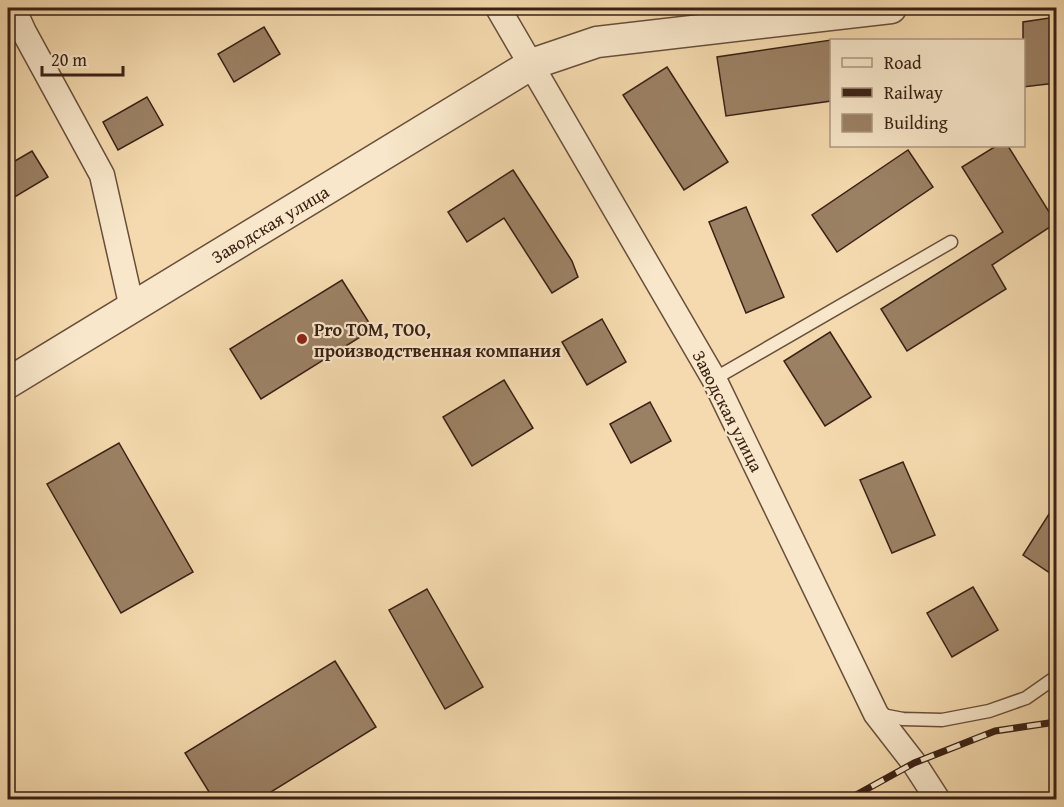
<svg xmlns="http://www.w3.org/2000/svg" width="1064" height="807" font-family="'Gentium Book Plus',serif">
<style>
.building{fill:#9b8164;stroke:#3a2114;stroke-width:1.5}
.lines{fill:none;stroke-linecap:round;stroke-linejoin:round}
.service-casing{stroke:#684f3a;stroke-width:15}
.minor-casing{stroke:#684f3a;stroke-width:27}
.tertiary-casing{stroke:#684f3a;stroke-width:33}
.service{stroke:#f8e7ca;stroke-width:12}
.minor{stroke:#f8e7ca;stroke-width:24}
.tertiary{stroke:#f8e7ca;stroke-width:30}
.rail-casing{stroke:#3a2114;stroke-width:7}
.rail{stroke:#f8e7ca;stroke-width:4.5;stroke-dasharray:14;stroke-linecap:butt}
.poi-dot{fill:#8f2418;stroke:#f8e7ca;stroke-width:2}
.labels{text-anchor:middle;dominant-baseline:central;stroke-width:4.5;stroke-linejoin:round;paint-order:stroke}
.street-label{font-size:18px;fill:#3a2114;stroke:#f8e7ca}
.poi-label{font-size:18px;font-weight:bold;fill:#3a2114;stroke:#f8e7ca;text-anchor:start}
</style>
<rect width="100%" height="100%" fill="#f4daae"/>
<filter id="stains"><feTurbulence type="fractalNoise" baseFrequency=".00333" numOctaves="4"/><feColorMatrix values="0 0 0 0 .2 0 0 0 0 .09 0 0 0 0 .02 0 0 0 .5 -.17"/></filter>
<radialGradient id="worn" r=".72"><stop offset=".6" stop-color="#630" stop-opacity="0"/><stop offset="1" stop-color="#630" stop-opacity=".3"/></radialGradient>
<!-- building -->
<g class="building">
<path d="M1056 17V83L1023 87V22Z"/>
<path d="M264 27 280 54 234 82 218 54Z"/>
<path d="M831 40V101L726 116 717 57Z"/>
<path d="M667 67 728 162 684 190 623 95Z"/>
<path d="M147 97 163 125 118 150 103 122Z"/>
<path d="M996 146H1008L1056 223 992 265 1006 289 907 351 881 309 1003 232 962 167Z"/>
<path d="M908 150 933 187 837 252 812 215Z"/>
<path d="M32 151 48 177 8 201V165Z"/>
<path d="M513 170 572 261 578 277 552 293 504 218 467 242 448 212Z"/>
<path d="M746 207 784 297 746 313 709 222Z"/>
<path d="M342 280 373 329 261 399 230 349Z"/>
<path d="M602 319 626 362 587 385 562 342Z"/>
<path d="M830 332 871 397 825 426 784 361Z"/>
<path d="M504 380 533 428 472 466 443 417Z"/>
<path d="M650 402 671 441 631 463 610 424Z"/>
<path d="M119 443 193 572 121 613 47 484Z"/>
<path d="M903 462 935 535 892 553 860 480Z"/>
<path d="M1056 503V577L1023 555Z"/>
<path d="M973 587 998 630 952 657 927 613Z"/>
<path d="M427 589 483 687 445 709 389 610Z"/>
<path d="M335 661 376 727 258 800H214L185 753Z"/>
</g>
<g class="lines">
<!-- service casing -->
<g class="service-casing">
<g id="service">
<path d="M714 379 951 242"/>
<path d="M877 714 903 719 942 720 989 711 1026 698 1056 677"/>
</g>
</g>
<!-- minor casing -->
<g class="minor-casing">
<g id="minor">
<path d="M13 8 24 32 102 175 132 308"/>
<path d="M498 8 714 379 876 714 914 763 938 800"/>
</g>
</g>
<!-- tertiary casing -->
<g class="tertiary-casing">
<path id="tertiary" d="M8 383 532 64 597 42 891 8"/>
</g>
<!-- service -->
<use href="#service" class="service"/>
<!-- minor -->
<use href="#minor" class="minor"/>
<!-- tertiary -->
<use href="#tertiary" class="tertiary"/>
<!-- rail casing -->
<g class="rail-casing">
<path id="rail" d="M847 800 914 763 995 731 1056 722"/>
</g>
<!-- rail -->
<use href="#rail" class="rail"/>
</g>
<!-- markers -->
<circle class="poi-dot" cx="302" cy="339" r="6"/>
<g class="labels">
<!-- street labels -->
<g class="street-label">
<text transform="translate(270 224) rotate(-31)">Заводская улица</text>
<text transform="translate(728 411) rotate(63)">Заводская улица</text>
</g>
<!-- poi labels -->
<g class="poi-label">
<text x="314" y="329">Pro TOM, ТОО,<tspan x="314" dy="21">производственная компания</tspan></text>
</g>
</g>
<!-- margin -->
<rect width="1064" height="807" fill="none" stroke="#f4daae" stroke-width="30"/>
<rect x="9" y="9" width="1046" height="789" fill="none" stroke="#3a2114" stroke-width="3"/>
<rect x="15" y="15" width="1034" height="777" fill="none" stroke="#3a2114" stroke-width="1.5"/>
<!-- legend -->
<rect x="830" y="39" width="195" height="108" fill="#f8e7ca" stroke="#ac9881" stroke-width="1.5"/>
<rect x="842" y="58" width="30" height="9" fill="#f8e7ca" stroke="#ac9881" stroke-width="1.5"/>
<text x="884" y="69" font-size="18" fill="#3a2114">Road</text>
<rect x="842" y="88" width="30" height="9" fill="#3a2114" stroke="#ac9881" stroke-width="1.5"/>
<text x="884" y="99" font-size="18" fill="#3a2114">Railway</text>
<rect x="842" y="114" width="30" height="18" fill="#9b8164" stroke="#ac9881" stroke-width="1.5"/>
<text x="884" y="129" font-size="18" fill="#3a2114">Building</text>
<!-- scale -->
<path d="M42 66v9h81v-9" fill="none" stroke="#3a2114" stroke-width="3"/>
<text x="51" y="66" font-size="18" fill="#3a2114" stroke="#f8e7ca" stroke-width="4.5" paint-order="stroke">20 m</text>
<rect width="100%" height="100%" filter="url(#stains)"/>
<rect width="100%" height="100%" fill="url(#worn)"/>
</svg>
